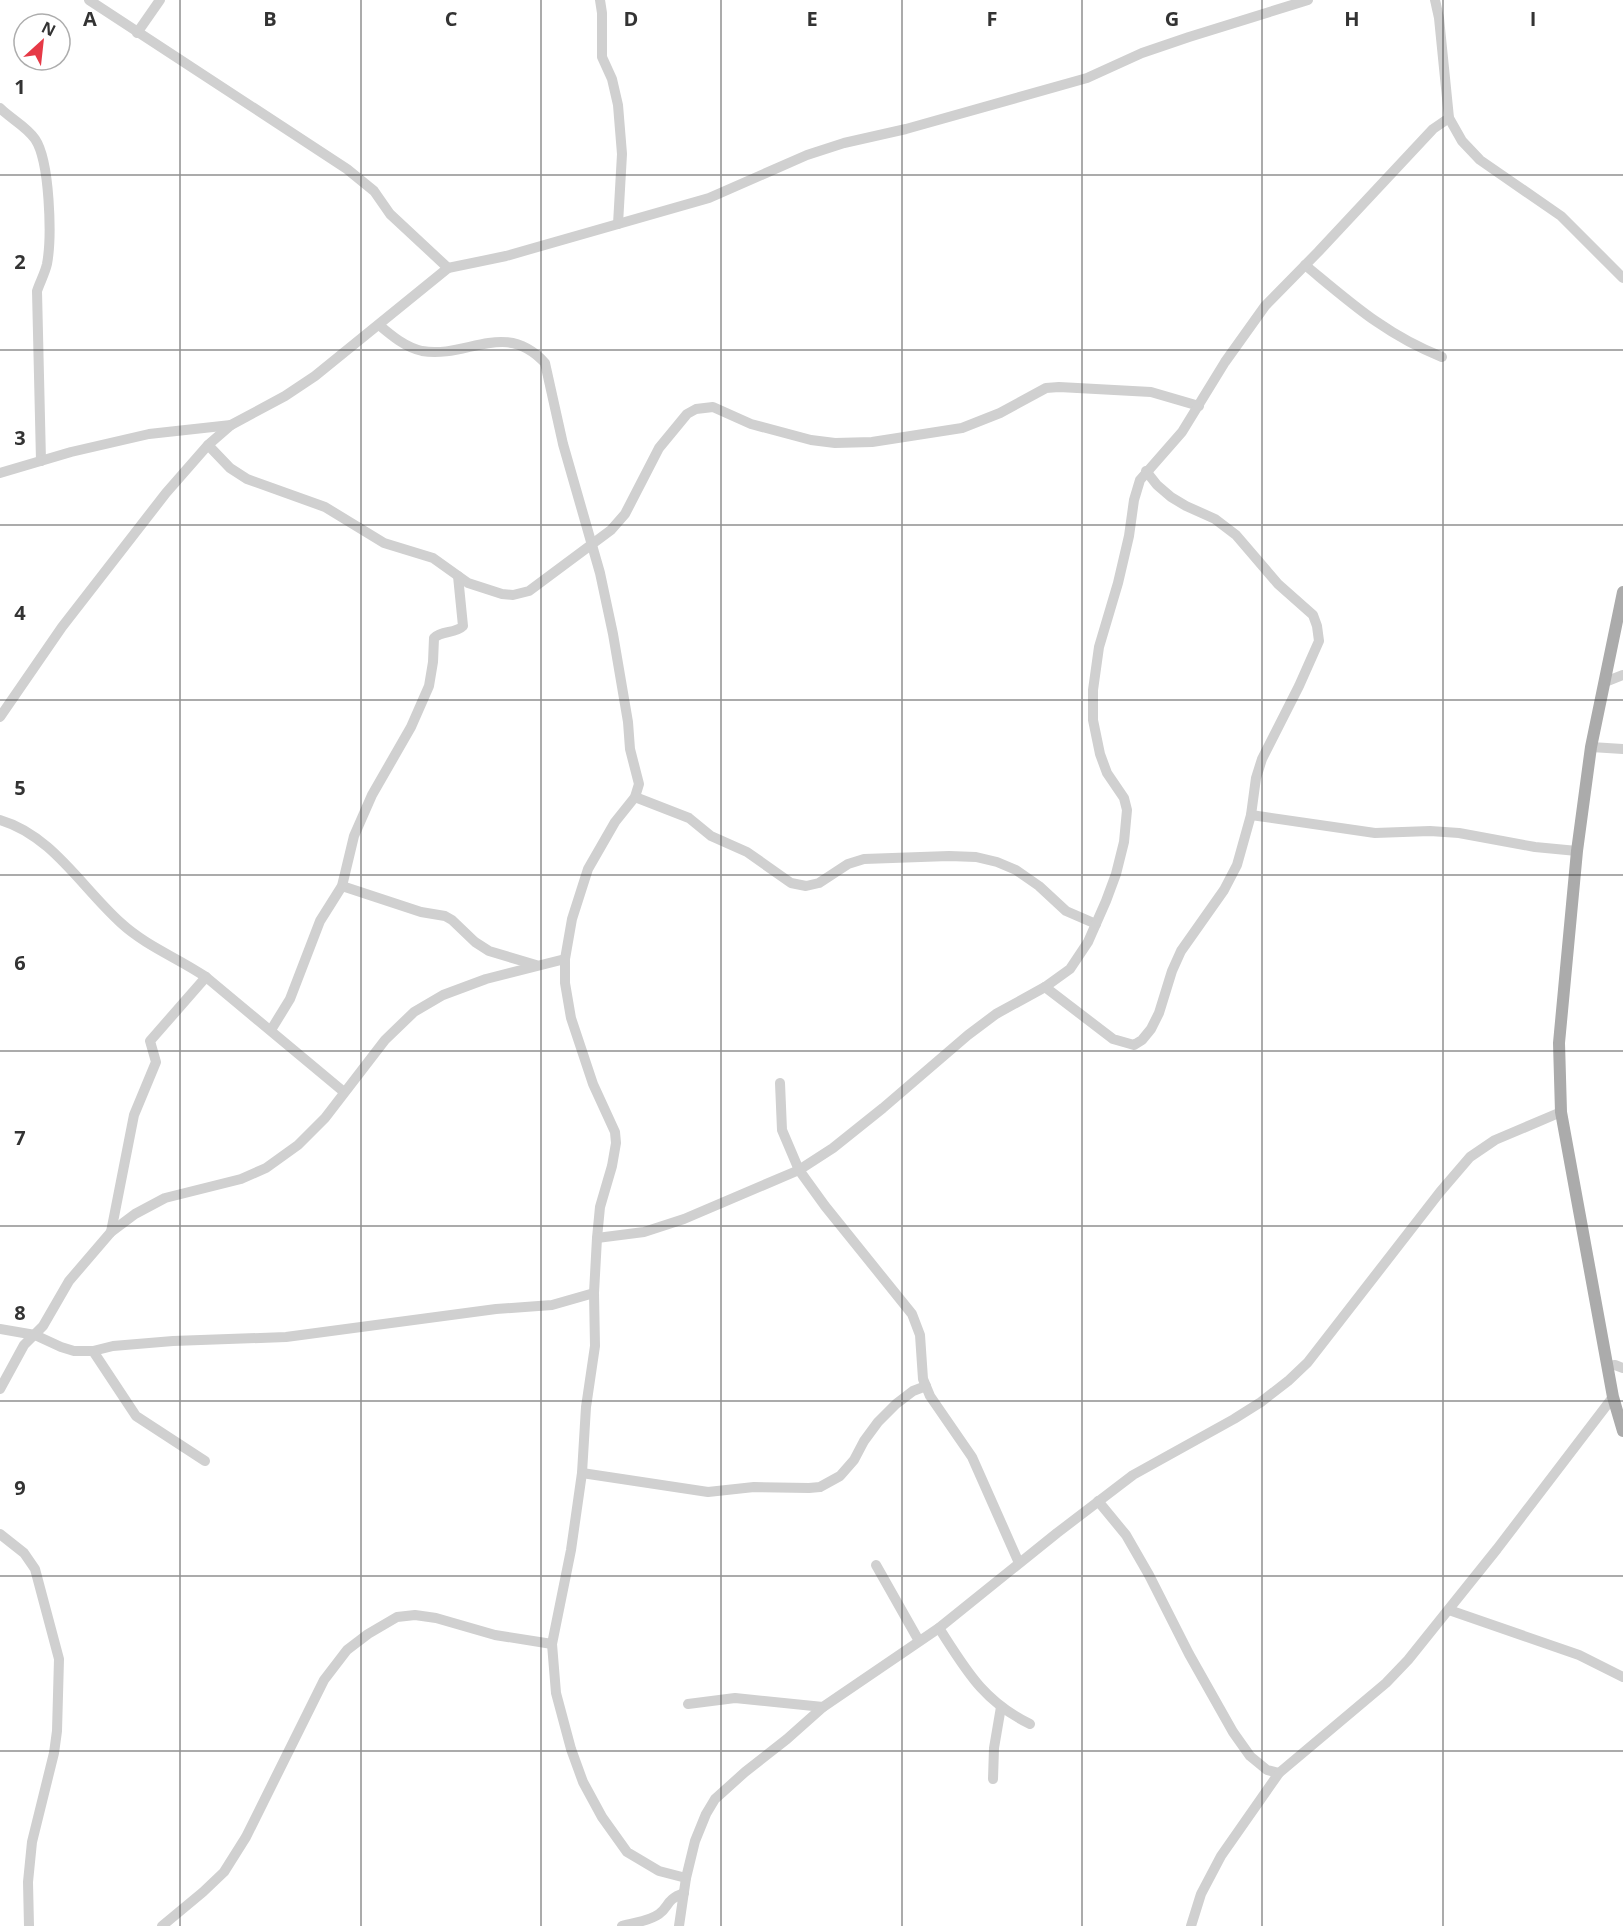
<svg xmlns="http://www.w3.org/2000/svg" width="1623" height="1926" font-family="'Open Sans',sans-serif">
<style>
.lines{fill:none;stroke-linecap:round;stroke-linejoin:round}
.minor{stroke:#d0d0d0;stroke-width:10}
.major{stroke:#ababab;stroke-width:12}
.grid{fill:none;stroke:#333;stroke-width:1.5;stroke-opacity:0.55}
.grid-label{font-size:20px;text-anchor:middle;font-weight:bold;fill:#333;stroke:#fff;stroke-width:6;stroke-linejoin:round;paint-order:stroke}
</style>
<rect width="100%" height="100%" fill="#fff"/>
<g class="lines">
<!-- minor -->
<g class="minor">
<path d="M89 0 347 169 374 191 390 214 448 268"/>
<path d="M600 0 602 13V57L612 79 618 105 622 154 618 224"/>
<path d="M1435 0 1439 18 1449 118 1462 141 1480 160 1561 216 1623 278"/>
<path d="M137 33 160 0"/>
<path d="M0 108C11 119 26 126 35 139 50 161 52 237 47 264 45 273 40 282 37 291L41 461"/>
<path d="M1305 265C1351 303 1386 335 1442 357"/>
<path d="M379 325C392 336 405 347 422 351 467 359 505 319 545 363L563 444 600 573 613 634 628 722 630 749 639 784 635 797 615 822 588 869 572 919 565 959V983L571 1018 593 1084 615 1132 616 1143 612 1166 600 1207 597 1238 594 1293 595 1346 586 1407 582 1473 571 1550 552 1644 556 1693 571 1749 583 1782 602 1817 627 1852 659 1871 686 1878"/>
<path d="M208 445 230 468 247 479 325 507 384 543 433 558 468 583 502 594 513 595 529 591 611 530 625 514 659 448 687 414 696 409 713 407 751 424 811 440 835 443 872 442 962 428 1000 413 1046 388 1059 387 1151 392 1199 406"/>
<path d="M0 473 71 452 149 434 231 425"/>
<path d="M1605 682 1623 675"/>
<path d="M0 717 62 627 166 493 208 445 231 425 285 396 315 376 448 268 506 256 709 198 807 155 844 143 906 129 1087 78 1142 53 1189 37 1308 0"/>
<path d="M1591 747 1623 749"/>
<path d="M635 797 689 818 711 836 747 852 791 883 806 886 819 883 848 864 864 859 949 856 976 857 997 862 1016 870 1039 886 1066 911 1096 924"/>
<path d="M1251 815 1375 833 1430 831 1459 833 1535 847 1577 851"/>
<path d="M0 820C52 835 82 888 121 923 146 946 178 958 206 977L344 1092"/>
<path d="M342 886 421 912 445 916 452 920 475 942 489 951 536 965"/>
<path d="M1045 987 1113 1039 1134 1045 1142 1040 1151 1029 1159 1013 1172 971 1181 951 1224 890 1237 865 1251 815 1256 778 1262 759 1299 686 1319 641 1317 626 1313 615 1278 584 1236 535 1215 519 1186 506 1171 497 1157 485 1146 471"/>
<path d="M271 1030 290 999 320 921 342 886 354 836 372 795 411 727 429 686 433 662 434 638C442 630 455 634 463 626L458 576"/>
<path d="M780 1083 782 1130 799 1170 825 1206 912 1314 920 1335 923 1379 930 1396 972 1457 1019 1563"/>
<path d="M111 1232 134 1115 156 1062 150 1041 206 977"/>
<path d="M597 1238 644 1232 684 1219 799 1170 833 1148 883 1108 968 1035 996 1014 1045 987 1070 969 1088 942 1106 901 1116 874 1124 842 1127 810 1124 798 1107 773 1100 754 1093 720V690L1099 647 1118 583 1129 536 1134 500 1140 480 1182 432 1225 362 1265 306 1318 252 1433 129 1449 118"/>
<path d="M0 1329 35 1335 61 1347 74 1351H93L113 1346 173 1341 286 1337 496 1309 552 1305 594 1293"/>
<path d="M93 1351 136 1416 205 1461"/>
<path d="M1608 1366 1615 1365 1623 1368"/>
<path d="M0 1389 24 1345 43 1326 69 1281 111 1232 135 1214 165 1198 241 1179 266 1168 298 1145 325 1118 385 1040 414 1012 443 995 486 979 565 959"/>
<path d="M582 1473 708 1492 754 1487 809 1488 820 1487 840 1476 854 1460 864 1441 878 1422 896 1404 913 1391 926 1386"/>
<path d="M1098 1501 1126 1535 1149 1575 1189 1654 1233 1732 1250 1756 1267 1770 1279 1773"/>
<path d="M0 1534 24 1553 35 1569 59 1659 57 1731 54 1753 32 1842 28 1882 29 1926"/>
<path d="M876 1565 919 1641"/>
<path d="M1449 1610 1579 1655 1623 1677"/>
<path d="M939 1628C966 1670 983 1701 1030 1724"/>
<path d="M688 1704 735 1698 823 1707"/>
<path d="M993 1779 994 1748 1001 1707"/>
<path d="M162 1926 203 1892 224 1872 246 1837 324 1680 347 1650 368 1634 397 1617 415 1615 436 1618 495 1635 552 1644"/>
<path d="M622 1926C634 1922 648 1922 659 1914 670 1906 665 1900 684 1893"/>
<path d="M679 1926 686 1878 695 1841 706 1814 715 1799 745 1772 787 1739 823 1707 939 1628 1057 1533 1133 1475 1234 1419 1261 1402 1288 1381 1308 1362 1440 1192 1470 1157 1495 1140 1561 1112"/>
<path d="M1191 1926 1201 1894 1221 1856 1279 1773 1386 1683 1408 1660 1497 1549 1613 1397"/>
</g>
<!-- major -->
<path class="major" d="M1623 592 1591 747 1577 851 1559 1043 1561 1112 1613 1397 1623 1431"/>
</g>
<!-- grid -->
<path class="grid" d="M180 0V1926M361 0V1926M541 0V1926M721 0V1926M902 0V1926M1082 0V1926M1262 0V1926M1443 0V1926M0 175H1623M0 350H1623M0 525H1623M0 700H1623M0 875H1623M0 1051H1623M0 1226H1623M0 1401H1623M0 1576H1623M0 1751H1623"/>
<g class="grid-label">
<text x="90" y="26">A</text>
<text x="270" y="26">B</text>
<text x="451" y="26">C</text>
<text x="631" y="26">D</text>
<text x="812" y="26">E</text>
<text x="992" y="26">F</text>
<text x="1172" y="26">G</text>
<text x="1352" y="26">H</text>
<text x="1533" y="26">I</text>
<text x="20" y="94">1</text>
<text x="20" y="269">2</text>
<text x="20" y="445">3</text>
<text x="20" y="620">4</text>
<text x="20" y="795">5</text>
<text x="20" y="970">6</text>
<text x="20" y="1145">7</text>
<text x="20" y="1320">8</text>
<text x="20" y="1495">9</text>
</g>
<!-- north arrow -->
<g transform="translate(42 42) rotate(27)"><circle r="28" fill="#ffffff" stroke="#adadad" stroke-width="1.5"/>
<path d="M0-4.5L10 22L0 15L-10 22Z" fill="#e63946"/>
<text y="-9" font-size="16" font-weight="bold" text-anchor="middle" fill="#333333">N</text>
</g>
</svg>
